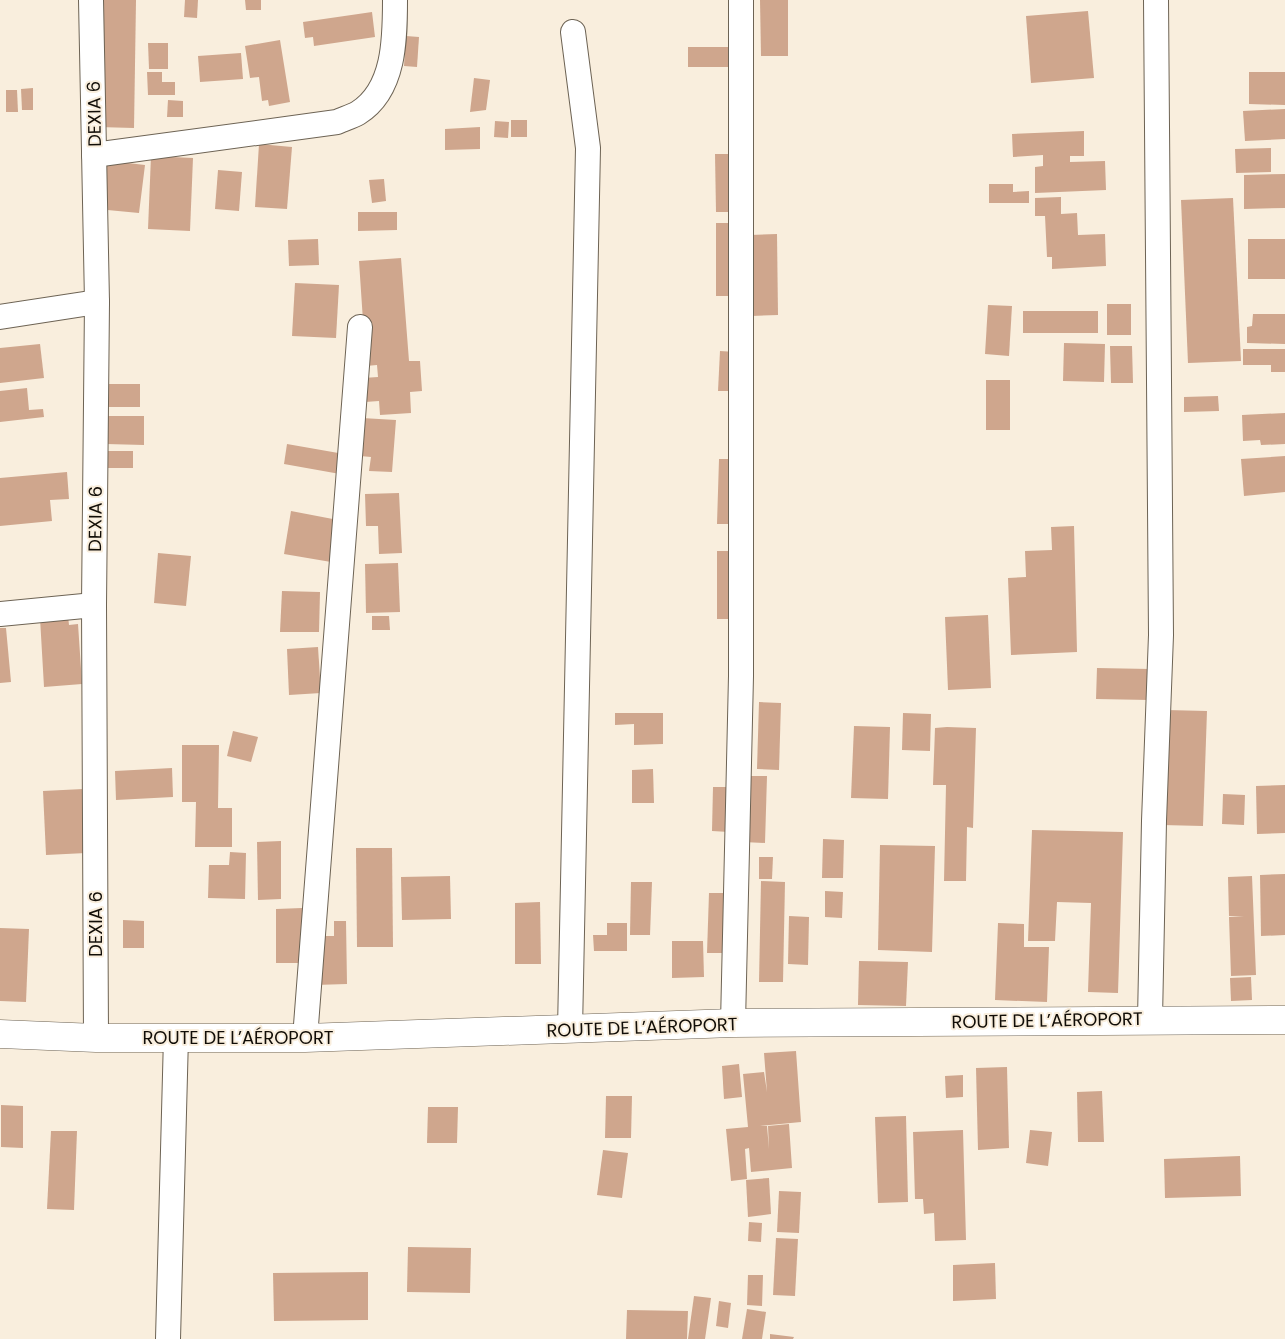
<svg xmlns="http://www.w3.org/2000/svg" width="1285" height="1339" font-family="Poppins,sans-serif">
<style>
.building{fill:#cfa68d}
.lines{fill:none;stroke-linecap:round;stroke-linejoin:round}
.minor-casing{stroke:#6d6354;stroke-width:26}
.primary-casing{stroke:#6d6354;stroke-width:29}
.minor{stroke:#fff;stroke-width:24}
.primary{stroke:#fff;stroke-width:28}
.labels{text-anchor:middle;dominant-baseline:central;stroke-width:4;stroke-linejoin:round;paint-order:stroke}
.street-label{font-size:18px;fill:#110d07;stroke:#f9eedd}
</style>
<rect width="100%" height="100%" fill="#f9eedd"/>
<!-- building -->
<g class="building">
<path d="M101 0H136L134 128 98 127Z"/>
<path d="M185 0H198L197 18 184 17Z"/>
<path d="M245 0H261V10H246Z"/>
<path d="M760 0H788V56H761Z"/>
<path d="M1088 11 1094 78 1031 83 1026 16Z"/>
<path d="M372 12 375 37 314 46 313 37 305 38 303 22Z"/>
<path d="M406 36 419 37 417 67 404 66Z"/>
<path d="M280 40 290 102 269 106 268 100 262 101 259 77 250 78 245 46Z"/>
<path d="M148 43H168V69H149Z"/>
<path d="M688 47H739L740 67H688Z"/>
<path d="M241 53 243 79 200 82 198 56Z"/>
<path d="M147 72H162V82H175V95H148Z"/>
<path d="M1249 72H1285V105L1249 104Z"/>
<path d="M474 78 490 80 486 110 470 112Z"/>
<path d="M33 88V110H22L21 89Z"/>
<path d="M6 90H17L18 112H6Z"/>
<path d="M168 100 183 101V117H167Z"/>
<path d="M1285 109V139L1245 141 1243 111Z"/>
<rect x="511" y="120" width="16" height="17"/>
<path d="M495 121 509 122 508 138 494 137Z"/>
<path d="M480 127V149L445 150V129Z"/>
<path d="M1084 131V156H1070V162L1105 161 1106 190 1035 193V167L1043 166V155L1013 157 1012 134Z"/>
<path d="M259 144 292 147 287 209 255 207Z"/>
<path d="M1271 148V172L1236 173 1235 149Z"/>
<path d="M715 154H739V212H716Z"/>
<path d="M151 156 193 158 190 231 148 229Z"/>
<path d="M102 160 145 165 139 213 97 209Z"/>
<path d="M218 170 242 172 239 211 215 209Z"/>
<path d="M1285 174V208L1244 209V175Z"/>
<path d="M384 179 386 201 372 203 369 180Z"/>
<path d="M989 184H1013V192L1029 191V203H989Z"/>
<path d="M1061 197V214L1077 213 1078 235 1105 234 1106 266 1052 269V257H1047L1045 216H1035V198Z"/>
<path d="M1233 198 1241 361 1188 363 1181 200Z"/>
<path d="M358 212H397V230L358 231Z"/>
<path d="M716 223H737L738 296H716Z"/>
<path d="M777 234 778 315 751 316 750 235Z"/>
<path d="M318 239 319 265 289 266 288 240Z"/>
<rect x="1248" y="239" width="37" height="40"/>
<path d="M401 258 409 361H420L422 391 410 392 411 413 380 415 379 401 365 402 363 378 378 377 377 365 366 366 359 261Z"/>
<path d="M295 283 339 285 336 338 292 336Z"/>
<rect x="1107" y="304" width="24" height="31"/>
<path d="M988 305 1012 306 1009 356 985 354Z"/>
<rect x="1023" y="311" width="75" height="22"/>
<path d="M1253 314H1285V344L1247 343V327L1252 326Z"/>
<path d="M1064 343 1105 344 1104 382 1063 381Z"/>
<path d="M40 344 44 378 0 383V348Z"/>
<path d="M1110 346H1132L1133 383H1111Z"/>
<path d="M1243 349H1285V372H1271V365H1243Z"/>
<path d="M720 351 736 352 734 391H718Z"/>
<rect x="986" y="380" width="24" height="50"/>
<path d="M105 384H140V407H104Z"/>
<path d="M27 388 29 410 43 409 44 417 0 422V391Z"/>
<path d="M1218 396 1219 411 1184 412V397Z"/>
<path d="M1285 413V444L1261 445 1260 440 1243 441 1242 415Z"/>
<path d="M107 416H144V445L106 444Z"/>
<path d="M362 418 396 420 392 472 369 471 371 457 360 456Z"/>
<path d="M287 444 344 454 340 474 284 464Z"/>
<path d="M105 451H133V468H104Z"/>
<path d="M1285 456V492L1244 496 1241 459Z"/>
<path d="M719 459H738L736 524H717Z"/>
<path d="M67 472 69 499 50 500 52 521 0 526V478Z"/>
<path d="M399 493 402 553 379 554 378 526H366L365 494Z"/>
<path d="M291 511 338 520 331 562 284 554Z"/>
<path d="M1074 526 1077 652 1011 655 1008 578 1026 577 1025 551 1052 550 1051 527Z"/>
<rect x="717" y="551" width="20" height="68"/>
<path d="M158 553 191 556 186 606 154 603Z"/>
<path d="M398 563 400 612 366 613 365 564Z"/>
<path d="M282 591 320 592 319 632H280Z"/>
<path d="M988 615 991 688 948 690 945 617Z"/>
<path d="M68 616 69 625 78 624 82 684 44 687 40 618Z"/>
<path d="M372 616H389L390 630H372Z"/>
<path d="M0 628H6L11 682 0 683Z"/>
<path d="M318 647 321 693 289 695 287 649Z"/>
<path d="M1097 668 1150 669 1149 700 1096 699Z"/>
<path d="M759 702 781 703 779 770 757 769Z"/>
<path d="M1166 710 1207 711 1203 826 1162 825Z"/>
<path d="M615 713H663V744L634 745V724L615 725Z"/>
<path d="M903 713 931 714 930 751 902 750Z"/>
<path d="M854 726 890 727 888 799 851 798Z"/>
<path d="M947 727 976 728 973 828 967 827 966 881H944L946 785H933L935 728Z"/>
<path d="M233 731 258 737 251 762 227 756Z"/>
<path d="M182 745H219L218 808H232V847H195L196 802H182Z"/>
<path d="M172 768 173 797 116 800 115 771Z"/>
<path d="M653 769 654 803H632V770Z"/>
<path d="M744 776H767L765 843 743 842Z"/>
<path d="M1285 785V833L1257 834 1256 786Z"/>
<path d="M713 787H730L729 832 712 831Z"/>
<path d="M83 789 86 853 46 855 43 791Z"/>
<path d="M1223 794 1245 795 1244 825 1222 824Z"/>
<path d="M1032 830 1123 832 1118 993 1088 992 1091 903 1057 902 1055 941H1028Z"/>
<path d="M823 839 844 840 843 878H822Z"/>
<path d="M281 841V899L258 900 257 842Z"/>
<path d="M880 845 935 846 932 952 878 950Z"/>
<path d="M356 848H392L393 947H357Z"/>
<path d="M230 852 246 853 245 899 208 898 209 865H229Z"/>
<path d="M759 857H773L772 879H759Z"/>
<path d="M1285 874V935L1261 936 1260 875Z"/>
<path d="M450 876 451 919 402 920 401 877Z"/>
<path d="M1252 876 1256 975 1231 976 1229 917 1244 916H1229L1228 877Z"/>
<path d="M761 881 785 882 783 982H759Z"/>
<path d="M631 882H652L650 935H630Z"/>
<path d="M825 891 843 892 842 918 825 917Z"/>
<path d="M709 893H726L724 953H707Z"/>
<path d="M540 902 541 964H515V903Z"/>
<path d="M302 908 303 963H276V909Z"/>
<path d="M789 916 809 917 808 965 788 964Z"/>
<path d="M123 920 144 921V948H123Z"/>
<path d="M334 921H346L347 984 315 985V936H334Z"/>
<path d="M607 923H627V951H594L593 935H607Z"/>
<path d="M998 923 1024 924V947H1049L1047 1002 995 1000Z"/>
<path d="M0 928 29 929 26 1002 0 1001Z"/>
<path d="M672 941H703L704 977 672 978Z"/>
<path d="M859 961 908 962 906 1006 858 1005Z"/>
<path d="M1251 977 1252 1000 1231 1001 1230 978Z"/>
<path d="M796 1051 801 1122 760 1126H767L769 1149 768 1126 789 1124 792 1168 751 1172 749 1148 745 1149 747 1179 731 1181 726 1129 748 1127 743 1074 764 1072 767 1092 764 1053Z"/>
<path d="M739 1064 742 1097 724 1099 722 1066Z"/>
<path d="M1007 1067 1009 1148 978 1150 976 1068Z"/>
<path d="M963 1075V1097L946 1098 945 1076Z"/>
<path d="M1102 1091 1104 1142H1078L1077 1092Z"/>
<path d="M606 1096H632L631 1138H605Z"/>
<path d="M1 1105 23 1106V1148L1 1147Z"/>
<path d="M428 1107H458L457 1143H427Z"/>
<path d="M906 1116 908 1202 878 1203 875 1117Z"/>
<path d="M963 1130 966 1240 935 1241 934 1213 924 1214 923 1199H915L913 1132Z"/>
<path d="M1030 1130 1052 1132 1048 1166 1026 1163Z"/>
<path d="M51 1131H77L74 1210 47 1209Z"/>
<path d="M603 1150 628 1153 622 1198 597 1195Z"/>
<path d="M1240 1156 1241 1196 1165 1198 1164 1159Z"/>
<path d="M769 1178 771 1214 748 1217 746 1180Z"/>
<path d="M779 1191 801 1192 799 1233 777 1232Z"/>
<path d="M749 1222 762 1223 761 1242 748 1241Z"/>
<path d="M776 1238 798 1239 795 1296 773 1295Z"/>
<path d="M408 1247 471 1248 470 1293 407 1292Z"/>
<path d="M995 1263 996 1299 953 1301V1265Z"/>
<path d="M368 1272V1320L274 1321 273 1273Z"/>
<path d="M748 1275H763L762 1306 747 1305Z"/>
<path d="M694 1296 711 1298 705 1339H688Z"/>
<path d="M719 1301 731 1303 728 1328 716 1326Z"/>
<path d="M747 1309 766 1312 762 1339H742Z"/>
<path d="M627 1310 688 1311 687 1339H626Z"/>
<path d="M770 1334 794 1337 793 1339H770Z"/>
</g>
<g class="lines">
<!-- minor casing -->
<g class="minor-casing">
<g id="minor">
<path d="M91 0 97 302 94 605 96 1038"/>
<path d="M94 155 337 122C343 119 351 117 358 113 395 90 395 38 395 0"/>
<path d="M0 317 97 302"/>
<path d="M0 614 94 605"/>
<path d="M1150 1019 1154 821 1161 635 1156 0"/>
<path d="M733 1023 741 676V0"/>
<path d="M570 1030 588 148 573 32"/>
<path d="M305 1038 360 327"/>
<path d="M168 1339 176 1037"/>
</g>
</g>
<!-- primary casing -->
<g class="primary-casing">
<path id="primary" d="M0 1034 96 1038H305L733 1023 1285 1020"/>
</g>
<!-- minor -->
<use href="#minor" class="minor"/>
<!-- primary -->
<use href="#primary" class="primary"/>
</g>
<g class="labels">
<!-- street labels -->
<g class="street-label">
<text transform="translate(94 114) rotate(-91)">DEXIA 6</text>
<text transform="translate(95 519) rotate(-89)">DEXIA 6</text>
<text transform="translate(95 924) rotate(-90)">DEXIA 6</text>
<text transform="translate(1047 1020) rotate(-1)">ROUTE DE L’AÉROPORT</text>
<text transform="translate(642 1027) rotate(-2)">ROUTE DE L’AÉROPORT</text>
<text x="238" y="1037">ROUTE DE L’AÉROPORT</text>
</g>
</g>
</svg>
